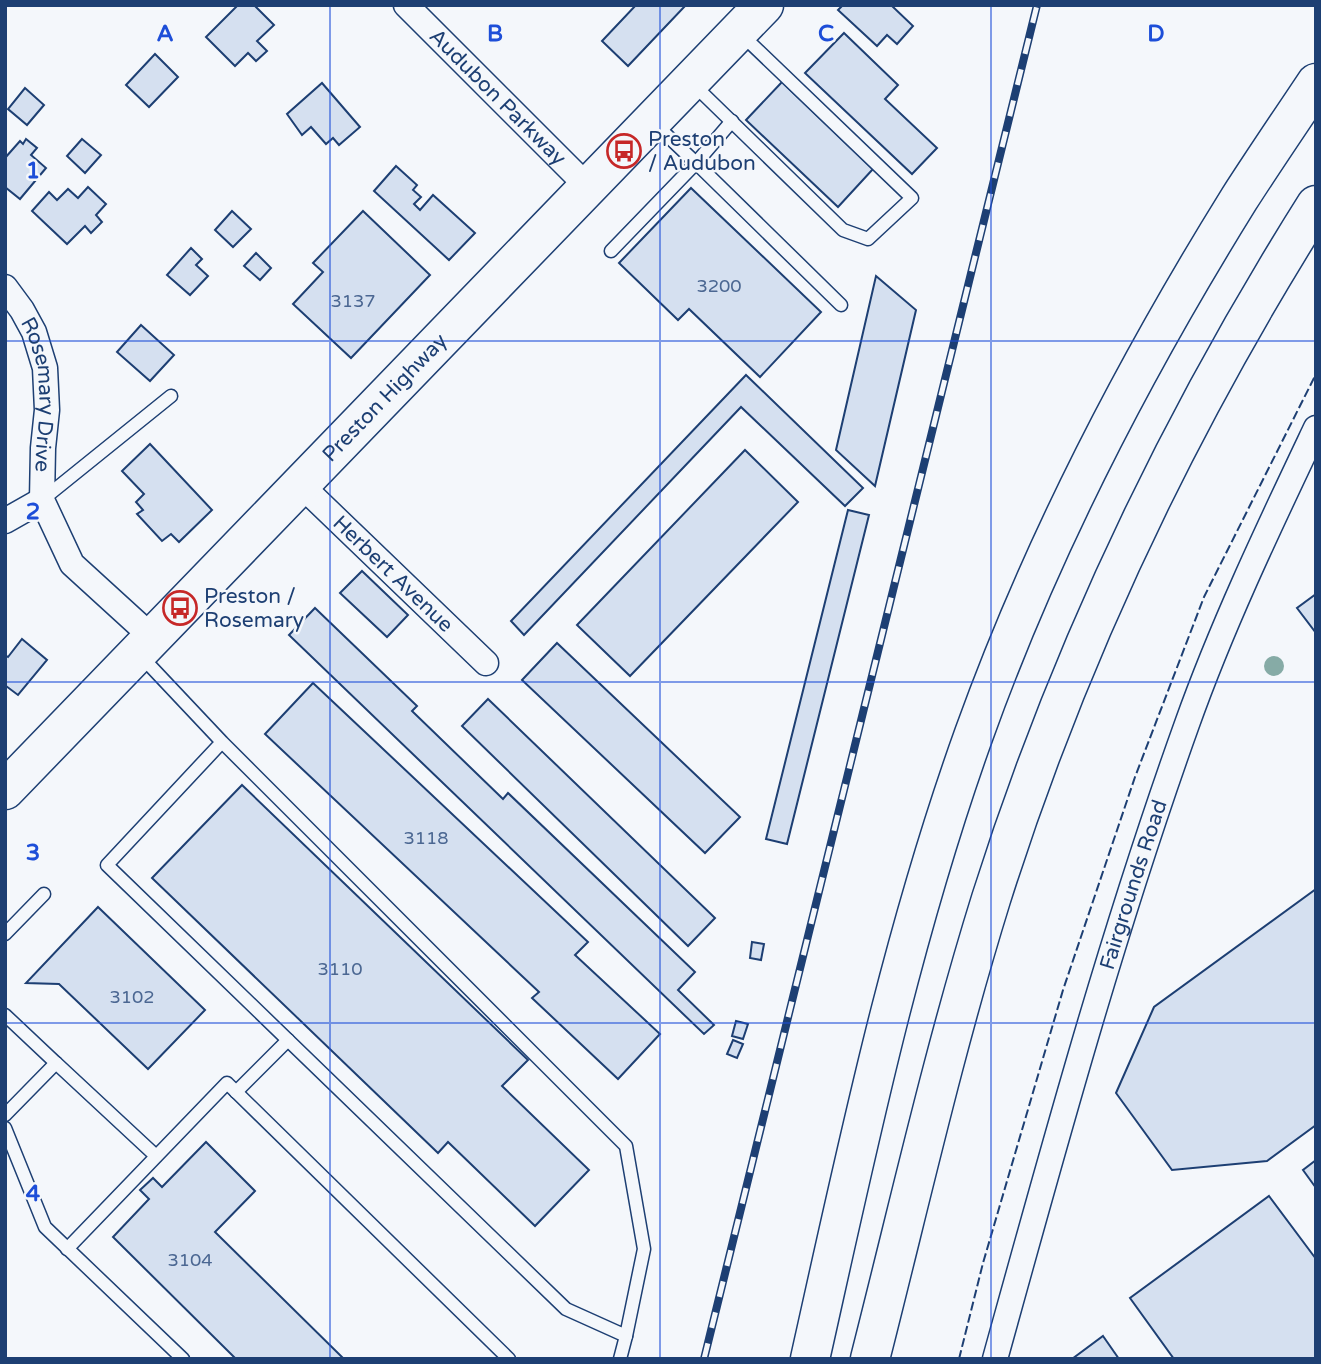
<svg xmlns="http://www.w3.org/2000/svg" width="1321" height="1364" font-family="'Varela Round',sans-serif">
<style>
.building{fill:#d5e0f0;stroke:#1d3f73;stroke-width:2}
.lines{fill:none;stroke-linecap:round;stroke-linejoin:round}
.lane-casing{stroke:#1d3f73;stroke-width:15}
.street-casing{stroke:#1d3f73;stroke-width:27}
.primary-casing{stroke:#1d3f73;stroke-width:41}
.highway-casing{stroke:#1d3f73;stroke-width:41}
.lane{stroke:#f4f7fb;stroke-width:12}
.street{stroke:#f4f7fb;stroke-width:24}
.primary{stroke:#f4f7fb;stroke-width:38}
.highway{stroke:#f4f7fb;stroke-width:38}
.rail-casing{stroke:#1d3f73;stroke-width:8}
.rail{stroke:#f4f7fb;stroke-width:5;stroke-dasharray:16;stroke-linecap:butt}
.fence{stroke:#1d3f73;stroke-width:2;stroke-dasharray:9 3.5;stroke-linecap:butt}
.tree{fill:#86aba6}
.grid{fill:none;stroke:#1d4ed8;stroke-width:2;stroke-opacity:0.55}
.labels{text-anchor:middle;dominant-baseline:central;stroke-width:5;stroke-linejoin:round;paint-order:stroke}
.number-label{font-size:18px;fill:#4b6792}
.street-label{font-size:21px;fill:#1d3f73;stroke:#f4f7fb}
.poi-label{font-size:21px;fill:#1d3f73;stroke:#f4f7fb;text-anchor:start}
.grid-label{font-size:23px;text-anchor:middle;font-weight:bold;fill:#1d4ed8;stroke:#f4f7fb;stroke-width:5;stroke-linejoin:round;paint-order:stroke}
</style>
<rect width="100%" height="100%" fill="#f4f7fb"/>
<!-- building -->
<g class="building">
<path d="M238 5H254L274 25 257 41 267 51 256 61 248 53 235 66 206 37Z"/>
<path d="M636 5H686L628 66 602 41Z"/>
<path d="M843 5H891L913 26 897 44 887 35 877 46 838 10Z"/>
<path d="M844 33 898 85 885 99 937 148 912 174 805 73Z"/>
<path d="M155 54 178 77 149 107 126 85Z"/>
<path d="M782 82 873 169 838 207 746 120Z"/>
<path d="M322 83 360 127 339 145 333 138 326 144 311 127 302 135 287 114Z"/>
<path d="M25 88 44 105 27 125 8 109Z"/>
<path d="M26 139 37 148 31 155 46 168 20 199 5 187V158L20 141 23 144Z"/>
<path d="M82 139 101 155 85 173 67 156Z"/>
<path d="M396 166 417 185 413 190 421 197 414 204 420 210 433 195 475 233 449 260 374 191Z"/>
<path d="M88 187 106 204 96 215 102 222 91 233 85 226 67 244 32 211 49 192 57 200 68 189 78 198Z"/>
<path d="M691 188 821 312 760 377 689 309 678 320 619 263Z"/>
<path d="M232 211 251 229 233 247 215 230Z"/>
<path d="M363 211 430 275 351 358 293 304 323 272 313 263Z"/>
<path d="M191 248 202 259 196 265 208 276 190 295 167 275Z"/>
<path d="M256 253 271 268 260 280 244 266Z"/>
<path d="M876 276 916 310 875 486 836 450Z"/>
<path d="M141 325 174 355 150 381 117 352Z"/>
<path d="M746 375 863 488 845 506 741 407 524 635 511 621Z"/>
<path d="M150 444 212 510 179 542 171 534 162 541 137 514 143 510 136 502 144 494 122 471Z"/>
<path d="M745 450 798 502 630 676 577 625Z"/>
<path d="M848 510 869 515 787 844 766 839Z"/>
<path d="M362 571 408 615 387 637 340 593Z"/>
<path d="M1316 594V633L1297 608Z"/>
<path d="M315 608 417 706 412 711 503 799 508 793 695 972 678 990 714 1025 704 1034 289 635Z"/>
<path d="M22 639 47 660 18 695 6 686 5 687V655L8 657Z"/>
<path d="M557 643 740 817 705 853 522 680Z"/>
<path d="M313 683 588 942 575 955 660 1034 618 1079 532 998 539 992 265 734Z"/>
<path d="M488 699 715 918 688 946 462 726Z"/>
<path d="M242 785 528 1060 502 1086 589 1170 535 1226 448 1142 438 1153 152 878Z"/>
<path d="M1316 889V1125L1267 1161 1172 1170 1116 1093 1154 1007Z"/>
<path d="M98 907 205 1010 148 1069 59 984 26 983Z"/>
<path d="M752 942 764 944 761 960 750 958Z"/>
<path d="M736 1021 748 1024 743 1039 732 1036Z"/>
<path d="M733 1040 743 1044 737 1058 727 1054Z"/>
<path d="M206 1142 255 1191 215 1232 344 1359H236L113 1237 149 1199 140 1190 153 1178 162 1187Z"/>
<path d="M1316 1160V1188L1303 1170Z"/>
<path d="M1269 1196 1316 1259V1359H1174L1130 1298Z"/>
<path d="M1103 1336 1119 1359H1072Z"/>
</g>
<g class="lines">
<!-- lane casing -->
<g class="lane-casing">
<g id="lane">
<path d="M694 85 843 230 868 239 912 198 741 34"/>
<path d="M732 121 696 163 841 305"/>
<path d="M611 251 696 163 655 124"/>
<path d="M42 500 171 396"/>
<path d="M140 655 222 742 107 865 566 1309 626 1336 644 1249 626 1146 222 742"/>
<path d="M5 934 44 894"/>
<path d="M5 1015 56 1063"/>
<path d="M236 1092 288 1040"/>
<path d="M5 1115 56 1063 156 1156"/>
<path d="M5 1128 45 1227 183 1359"/>
<path d="M67 1249 227 1083 509 1359"/>
<path d="M620 1359 626 1336"/>
</g>
</g>
<!-- street casing -->
<g class="street-casing">
<g id="street">
<path id="s1" d="M406 5 588 187"/>
<path id="s2" d="M5 287 22 310 34 332 45 368 47 410 43 448 42 500 72 564 152 637"/>
<path id="s3" d="M301 485 486 663"/>
<path d="M5 521 42 500"/>
<path id="s4" d="M995 1359C1054 1146 1112 933 1187 724 1223 623 1270 525 1316 428"/>
</g>
</g>
<!-- primary casing -->
<g class="primary-casing">
<g id="primary">
<path id="s5" d="M5 790 764 5"/>
</g>
</g>
<!-- highway casing -->
<g class="highway-casing">
<g id="highway">
<path d="M810 1359C857 1149 901 937 974 734 1041 547 1134 368 1239 199 1264 160 1290 122 1316 83"/>
<path d="M870 1359C909 1206 944 1050 991 899 1068 655 1179 422 1316 205"/>
</g>
</g>
<!-- lane -->
<use href="#lane" class="lane"/>
<!-- street -->
<use href="#street" class="street"/>
<!-- primary -->
<use href="#primary" class="primary"/>
<!-- highway -->
<use href="#highway" class="highway"/>
<!-- rail casing -->
<g class="rail-casing">
<path id="rail" d="M704 1359 1037 5"/>
</g>
<!-- rail -->
<use href="#rail" class="rail"/>
<!-- fence -->
<path class="fence" d="M959 1359 983 1263 1063 990 1135 777 1204 597 1316 374"/>
</g>
<!-- trees -->
<circle class="tree" cx="1274" cy="666" r="10"/>
<!-- grid -->
<path class="grid" d="M330 5V1359M660 5V1359M991 5V1359M5 341H1316M5 682H1316M5 1023H1316"/>
<!-- icons -->
<defs>
<g id="bus-ring" transform="scale(1.75)"><circle r="9.5" fill="#f4f7fb" stroke="#c62828" stroke-width="1.5"/><path d="M-5-6H5V4H4V6H2V4H-2V6H-4V4H-5ZM-3.5-4V0h7V-4ZM-3.5 1.2v1.5H-2V1.2ZM2 1.2v1.5H3.5V1.2Z" fill="#c62828"/></g>
</defs>
<g fill-rule="evenodd">
<use href="#bus-ring" x="624" y="151"/>
<use href="#bus-ring" x="180" y="608"/>
</g>
<g class="labels">
<!-- number labels -->
<g class="number-label">
<text x="719" y="286">3200</text>
<text x="353" y="301">3137</text>
<text x="426" y="838">3118</text>
<text x="340" y="969">3110</text>
<text x="132" y="997">3102</text>
<text x="190" y="1260">3104</text>
</g>
<!-- street labels -->
<g class="street-label">
<text stroke="none"><textPath href="#s1" startOffset="130">Audubon Parkway</textPath></text>
<text stroke="none"><textPath href="#s2" startOffset="117">Rosemary Drive</textPath></text>
<text stroke="none"><textPath href="#s5" startOffset="546">Preston Highway</textPath></text>
<text stroke="none"><textPath href="#s3" startOffset="128">Herbert Avenue</textPath></text>
<text stroke="none"><textPath href="#s4" startOffset="494">Fairgrounds Road</textPath></text>
</g>
<!-- poi labels -->
<g class="poi-label">
<text x="648" y="139">Preston<tspan x="648" dy="24">/ Audubon</tspan></text>
<text x="204" y="596">Preston /<tspan x="204" dy="24">Rosemary</tspan></text>
</g>
</g>
<g class="grid-label">
<text x="165" y="41">A</text>
<text x="495" y="41">B</text>
<text x="826" y="41">C</text>
<text x="1156" y="41">D</text>
<text x="33" y="178">1</text>
<text x="33" y="519">2</text>
<text x="33" y="860">3</text>
<text x="33" y="1201">4</text>
</g>
<!-- border -->
<rect width="1321" height="1364" fill="none" stroke="#1d3f73" stroke-width="14"/>
</svg>
